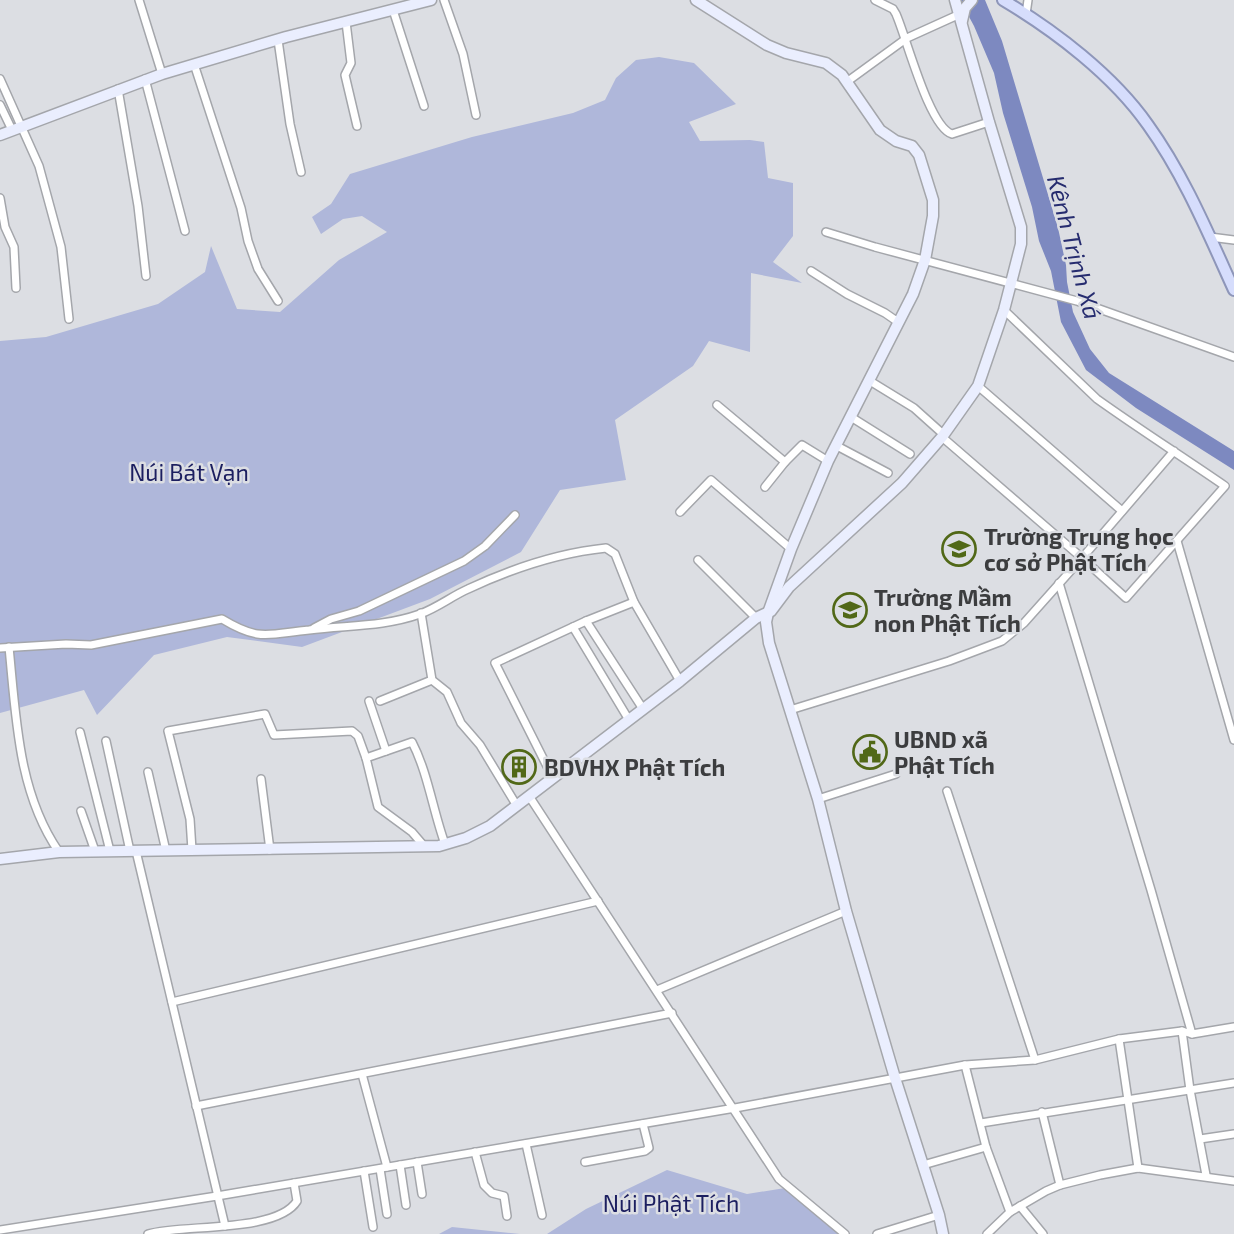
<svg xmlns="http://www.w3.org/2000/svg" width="1234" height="1234" font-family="'Exo 2',sans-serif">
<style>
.green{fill:#afb7da}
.water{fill:#7d89c0}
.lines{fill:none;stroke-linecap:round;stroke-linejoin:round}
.street-casing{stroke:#a4a6ab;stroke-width:10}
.secondary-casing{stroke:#a4a6ab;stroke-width:13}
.primary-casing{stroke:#8e96b9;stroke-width:14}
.street{stroke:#fff;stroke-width:7}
.secondary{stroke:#eaeefe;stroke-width:10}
.primary{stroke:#d6ddfc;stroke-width:10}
.labels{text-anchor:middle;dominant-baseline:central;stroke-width:5;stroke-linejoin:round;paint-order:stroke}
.park-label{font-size:23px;fill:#1c1f60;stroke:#dcdee3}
.poi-label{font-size:23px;font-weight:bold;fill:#3c3d3f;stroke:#dcdee3;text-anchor:start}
.water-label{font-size:24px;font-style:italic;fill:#262c6f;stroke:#dcdee3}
</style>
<rect width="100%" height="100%" fill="#dcdee3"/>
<!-- green -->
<g class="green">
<path d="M659 57 694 63 736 104 689 122 700 141 750 140 764 142 768 178 793 183V236L773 262 802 283 751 273 750 352 709 341 693 366 615 420 626 480 560 490 521 552 430 599 302 647 227 637 154 655 97 715 84 690 0 713V341L46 337 158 304 205 272 211 246 237 309 280 312 339 260 387 232 362 216 343 219 321 234 312 217 331 204 350 174 472 137 573 113 605 100 616 78 636 60Z"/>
<path d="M667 1170 747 1194 785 1188 827 1220 838 1234H547L586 1209Z"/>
<path d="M452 1227 520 1234H439Z"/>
</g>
<!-- water -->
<path class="water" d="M960 0H985L1002 41 1058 228 1066 265 1067 282 1073 312 1090 349 1109 373 1234 451V470L1136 408 1086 370 1061 322 1051 271 1039 241 1032 207 1003 113 994 73 974 26Z"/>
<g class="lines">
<!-- street casing -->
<g class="street-casing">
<g id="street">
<path d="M139 0 162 74"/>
<path d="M444 0 463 54 476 115"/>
<path d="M875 0 893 9 896 14C907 39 929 127 952 134L989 122"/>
<path d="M393 10 424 106"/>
<path d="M1026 14 1028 0"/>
<path d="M346 22 351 63 345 75 357 126"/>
<path d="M278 40 290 124 301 172"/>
<path d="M194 64 241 208 248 241 258 269 278 301"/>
<path d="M0 79 39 166 61 247 69 319"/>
<path d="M145 79 185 231"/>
<path d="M848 81 907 38 960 14"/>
<path d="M118 89 138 206 146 276"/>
<path d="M0 105 12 130"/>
<path d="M0 198 5 227 14 247 16 288"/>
<path d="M826 232 875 247 1077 301 1234 357"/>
<path d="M1210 237 1234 240"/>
<path d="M811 271 847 294 885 313 898 322"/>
<path d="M1004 310 1097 399C1139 429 1183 457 1225 486L1126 598 1082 558 1174 451"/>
<path d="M870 381 914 408 943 434"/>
<path d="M978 386 1122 511"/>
<path d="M717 405 785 462"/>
<path d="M851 417 910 454"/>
<path d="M837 446 888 473"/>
<path d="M765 487 785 462 802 445 828 461"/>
<path d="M680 512 711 480 791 549"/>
<path d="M1177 541 1234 740"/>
<path d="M698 560 756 618"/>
<path d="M1059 583 1151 890 1192 1034"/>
<path d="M421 613 432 680 447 692 461 723 480 745 517 806"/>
<path d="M586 621 643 709"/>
<path d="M573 627 629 720"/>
<path d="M314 628 331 619 359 611 464 561 485 546 515 515"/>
<path d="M9 647C16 717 18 793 59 852"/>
<path d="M0 648 66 644 91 645 222 619C260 642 268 634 309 630 348 625 383 627 420 614 437 608 452 596 468 589 513 568 557 553 606 548L615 554 634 602 680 681"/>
<path d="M369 701 386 751"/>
<path d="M380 701 432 680"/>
<path d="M790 710 949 661 1002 641 1024 623 1082 558 942 437"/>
<path d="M80 732 110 851"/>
<path d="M106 741 130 851"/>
<path d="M366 758 412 742C428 773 433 811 445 844"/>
<path d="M148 772 166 851"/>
<path d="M553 778 495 663 586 621 634 602"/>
<path d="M261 779 270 850"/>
<path d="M947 791 1035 1060"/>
<path d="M529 796 779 1179 845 1234"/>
<path d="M818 799 896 774"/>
<path d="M81 811 95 851"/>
<path d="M192 850 190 819 168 731 265 714 274 735 352 731 358 736 366 758 378 807 412 832 424 846"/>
<path d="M136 851 225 1226"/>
<path d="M657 990 846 911"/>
<path d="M172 1002 598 901"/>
<path d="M1182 1031 1190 1090 1206 1175"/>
<path d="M1119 1039 1138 1168"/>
<path d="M965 1065 986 1147 1010 1212"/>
<path d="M362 1074 387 1167"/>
<path d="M196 1106 672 1013"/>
<path d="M1042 1112 1060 1185"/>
<path d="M981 1123 1234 1083"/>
<path d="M1200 1139 1234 1134"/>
<path d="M526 1144 542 1215"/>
<path d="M475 1152 484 1185 492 1193 504 1196 507 1216"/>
<path d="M417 1162 422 1194"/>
<path d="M585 1162 645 1151 649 1148 643 1124"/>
<path d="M400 1165 406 1205"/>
<path d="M923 1165 986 1147"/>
<path d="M380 1169 387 1214"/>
<path d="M364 1171 373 1227"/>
<path d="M1020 1206 1043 1234"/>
<path d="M0 1230 217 1196 735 1108 965 1065 1035 1060 1119 1039 1182 1031 1192 1034 1234 1027"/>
<path d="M148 1234C183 1224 277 1233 297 1201L294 1183"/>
<path d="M877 1234 939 1215"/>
<path d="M987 1234 1010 1212 1046 1191 1060 1185 1100 1175 1138 1168 1234 1181"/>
</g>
</g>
<!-- secondary casing -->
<g class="secondary-casing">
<g id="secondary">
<path d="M696 0 767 45 786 53 826 63 842 75 880 130 896 141 912 146 919 155 933 200V216L925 260 913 294 828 461 791 549 768 613 766 622 769 643 818 799 846 911 895 1078 939 1215 943 1234"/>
<path d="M962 21 965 8 972 0"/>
<path d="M0 135 162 74 286 37 431 0"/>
<path d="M0 859 59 852 439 846 466 838 490 826 680 681 756 618 771 611 789 587 902 483 942 437 978 386 1004 310 1021 244V227L989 122 955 0"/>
</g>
</g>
<!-- primary casing -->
<g class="primary-casing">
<path id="primary" d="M1003 0C1055 31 1113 75 1148 125 1184 175 1208 233 1234 290"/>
</g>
<!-- street -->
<use href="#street" class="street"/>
<!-- secondary -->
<use href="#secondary" class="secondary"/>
<!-- primary -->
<use href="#primary" class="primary"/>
</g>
<!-- icons -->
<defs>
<g id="school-ring" transform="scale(1.75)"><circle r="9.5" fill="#dcdee3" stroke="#516817" stroke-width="1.5"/><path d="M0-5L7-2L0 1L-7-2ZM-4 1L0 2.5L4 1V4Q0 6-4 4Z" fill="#516817"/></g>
<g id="civic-ring" transform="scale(1.75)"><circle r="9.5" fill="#dcdee3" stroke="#516817" stroke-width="1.5"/><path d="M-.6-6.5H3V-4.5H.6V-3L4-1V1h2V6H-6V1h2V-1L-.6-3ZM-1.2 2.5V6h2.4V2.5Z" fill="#516817"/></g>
<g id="building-ring" transform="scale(1.75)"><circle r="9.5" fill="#dcdee3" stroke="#516817" stroke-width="1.5"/><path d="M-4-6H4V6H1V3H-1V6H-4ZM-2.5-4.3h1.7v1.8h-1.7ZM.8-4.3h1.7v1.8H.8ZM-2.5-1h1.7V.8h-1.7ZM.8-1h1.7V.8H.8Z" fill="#516817"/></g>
</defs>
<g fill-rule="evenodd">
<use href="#school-ring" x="959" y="549"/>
<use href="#school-ring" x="850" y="610"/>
<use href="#civic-ring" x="870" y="752"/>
<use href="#building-ring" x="519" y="767"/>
</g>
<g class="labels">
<!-- park labels -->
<g class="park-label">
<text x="189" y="472">Núi Bát Vạn</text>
<text x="671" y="1203">Núi Phật Tích</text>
</g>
<!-- poi labels -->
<g class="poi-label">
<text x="984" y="536">Trường Trung học<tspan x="984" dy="26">cơ sở Phật Tích</tspan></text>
<text x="874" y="597">Trường Mầm<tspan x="874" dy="26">non Phật Tích</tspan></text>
<text x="894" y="739">UBND xã<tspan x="894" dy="26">Phật Tích</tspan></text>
<text x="544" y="767">BDVHX Phật Tích</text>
</g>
<!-- water labels -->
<g class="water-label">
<text transform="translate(1075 247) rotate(75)">Kênh Trịnh Xá</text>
</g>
</g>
</svg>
